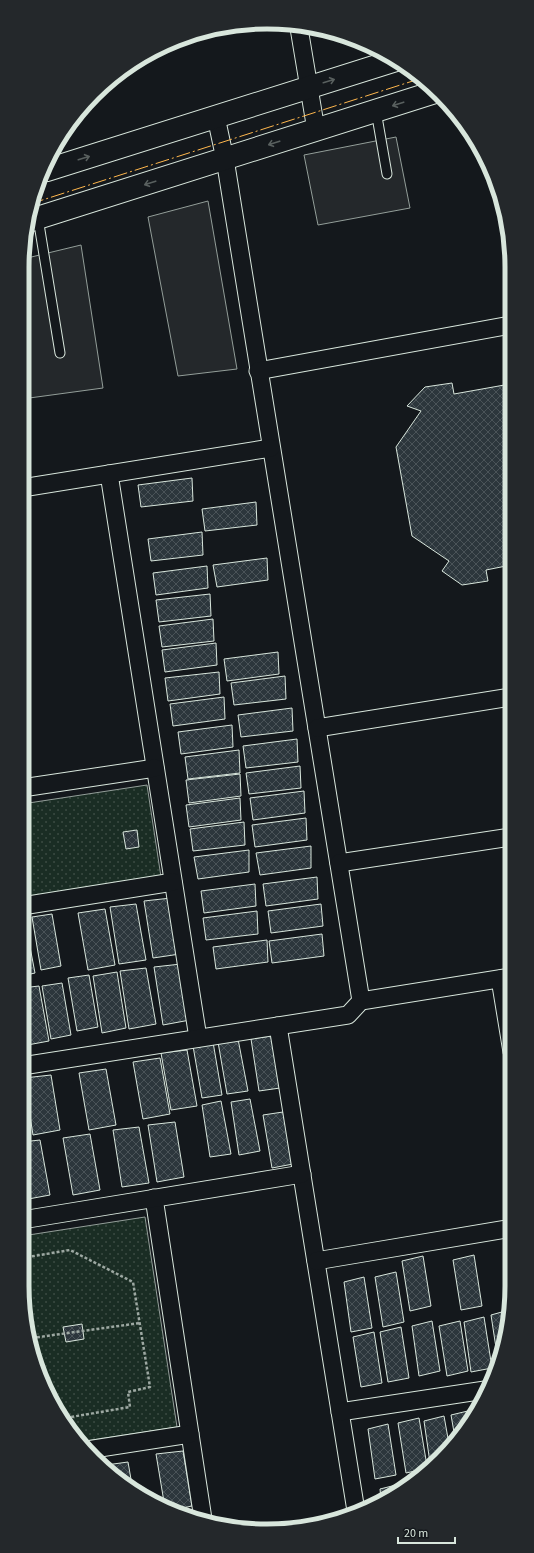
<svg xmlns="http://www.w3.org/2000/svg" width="534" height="1553" font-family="'Source Sans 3',sans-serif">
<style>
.park{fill:url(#park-dots);stroke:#939e99}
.parking{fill:#24282b;stroke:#939e99}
.building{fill:url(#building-cross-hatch);stroke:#d8e6dc}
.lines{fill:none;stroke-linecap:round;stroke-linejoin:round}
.lane-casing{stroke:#d8e6dc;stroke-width:11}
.street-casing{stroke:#d8e6dc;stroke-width:19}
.secondary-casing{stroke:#d8e6dc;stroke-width:24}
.path{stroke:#9da8a2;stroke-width:2.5;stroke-dasharray:3 2;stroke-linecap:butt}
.lane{stroke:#14181c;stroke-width:9}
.street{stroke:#14181c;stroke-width:17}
.secondary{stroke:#14181c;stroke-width:22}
.power{stroke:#ffb74d;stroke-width:1;stroke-dasharray:14 3 2 3;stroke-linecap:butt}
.oneway{stroke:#59605f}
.rim{fill:none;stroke:#d8e6dc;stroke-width:5}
</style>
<defs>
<pattern id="park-dots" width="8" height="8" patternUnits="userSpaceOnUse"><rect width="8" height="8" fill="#1a2d24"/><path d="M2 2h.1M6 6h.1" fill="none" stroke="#3b4b43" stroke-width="1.8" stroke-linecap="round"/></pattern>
<pattern id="building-cross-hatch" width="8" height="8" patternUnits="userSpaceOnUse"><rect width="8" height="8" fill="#2c363c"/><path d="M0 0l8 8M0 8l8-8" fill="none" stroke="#4a5358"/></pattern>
</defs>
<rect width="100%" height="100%" fill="#14181c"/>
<!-- park -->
<g class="park">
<path d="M147 785 161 877 22 898V804Z"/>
<path d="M145 1217 177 1427 79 1442 41 1380 22 1286V1236Z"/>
</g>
<!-- parking -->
<g class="parking">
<path d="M396 137 410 208 318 225 304 155Z"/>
<path d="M208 201 237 369 178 376 148 217Z"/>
<path d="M81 245 103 388 22 399 23 259Z"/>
</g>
<!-- building -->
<g class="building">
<path d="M452 383 454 394 510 384 511 565 486 570 488 581 462 585 442 571 449 561 412 536 396 447 421 411 407 406 425 387Z"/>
<path d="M192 478 193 501 141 507 138 485Z"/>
<path d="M256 502 257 525 205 531 202 509Z"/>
<path d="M202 532 203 555 151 561 148 539Z"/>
<path d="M267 558 268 580 217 587 213 565Z"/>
<path d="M207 566 208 588 156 595 153 573Z"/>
<path d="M210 594 211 616 159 622 156 600Z"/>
<path d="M213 619 214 641 162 647 159 626Z"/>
<path d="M216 643 217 665 165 672 162 650Z"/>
<path d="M278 652 279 674 227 681 224 659Z"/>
<path d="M219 672 220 694 168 701 165 678Z"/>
<path d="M285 676 286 699 234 705 231 683Z"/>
<path d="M224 697 225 719 173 726 170 704Z"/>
<path d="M292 708 293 731 241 737 238 715Z"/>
<path d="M232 725 233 747 181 754 178 732Z"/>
<path d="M297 739 298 762 246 768 243 746Z"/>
<path d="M239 750 240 773 188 779 185 757Z"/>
<path d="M300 766 301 788 249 794 246 773Z"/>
<path d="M240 774 241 796 189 803 186 780Z"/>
<path d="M304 791 305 813 253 820 250 798Z"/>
<path d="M240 798 241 820 189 827 186 805Z"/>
<path d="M306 818 307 840 255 847 252 825Z"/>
<path d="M244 822 245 845 193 851 190 829Z"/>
<path d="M137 830 139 847 126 849 123 832Z"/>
<path d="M311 846V868L260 875 256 853Z"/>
<path d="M249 850V872L198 879 194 857Z"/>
<path d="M317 877 318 899 266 906 263 884Z"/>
<path d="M255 884 256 906 204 913 201 891Z"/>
<path d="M171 898 180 954 153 958 144 901Z"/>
<path d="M136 904 146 960 119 964 110 907Z"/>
<path d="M321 904 323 926 271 933 268 911Z"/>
<path d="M105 909 115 965 88 970 78 913Z"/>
<path d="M257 911 258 934 206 940 203 918Z"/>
<path d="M52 914 61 966 41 970 32 917Z"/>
<path d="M25 921 35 973 22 976V922Z"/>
<path d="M322 934 324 956 272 963 269 941Z"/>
<path d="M267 940 268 962 216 969 213 947Z"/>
<path d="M181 964 190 1020 163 1025 154 967Z"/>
<path d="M146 968 156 1024 129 1029 120 971Z"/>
<path d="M117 972 126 1028 102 1033 93 976Z"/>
<path d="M89 975 98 1027 77 1031 68 978Z"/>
<path d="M62 983 71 1035 51 1039 42 986Z"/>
<path d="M39 986 49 1041 22 1046V988Z"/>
<path d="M271 1036 280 1088 259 1091 251 1039Z"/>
<path d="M238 1039 248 1091 227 1094 218 1042Z"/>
<path d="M213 1042 222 1095 202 1098 193 1046Z"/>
<path d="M187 1050 197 1106 171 1110 161 1053Z"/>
<path d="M160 1058 170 1114 143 1119 133 1062Z"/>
<path d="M106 1069 116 1125 89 1130 79 1073Z"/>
<path d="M51 1075 60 1130 33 1135 24 1078Z"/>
<path d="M22 1092 29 1133 22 1135Z"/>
<path d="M250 1099 260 1151 239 1155 231 1102Z"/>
<path d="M221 1101 231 1154 210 1157 202 1105Z"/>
<path d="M283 1112 293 1164 272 1168 263 1115Z"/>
<path d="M175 1122 184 1177 157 1182 148 1125Z"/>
<path d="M139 1127 149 1183 122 1187 113 1130Z"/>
<path d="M90 1134 100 1190 73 1195 63 1138Z"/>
<path d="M40 1140 50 1195 23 1200 22 1142Z"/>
<path d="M474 1255 482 1306 461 1310 453 1260Z"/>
<path d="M423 1256 431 1306 410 1311 402 1261Z"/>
<path d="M396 1272 404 1322 383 1327 375 1277Z"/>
<path d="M364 1277 372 1328 351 1332 344 1282Z"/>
<path d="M509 1310 504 1349 498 1361 491 1315Z"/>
<path d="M484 1317 492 1368 471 1372 464 1322Z"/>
<path d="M432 1321 440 1371 419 1376 412 1326Z"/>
<path d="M460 1321 468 1371 447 1376 439 1326Z"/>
<path d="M82 1324 84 1339 66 1342 63 1327Z"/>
<path d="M401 1327 409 1378 388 1382 380 1332Z"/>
<path d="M374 1332 382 1383 361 1387 353 1337Z"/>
<path d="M472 1410 473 1417 471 1422 455 1438 451 1415Z"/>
<path d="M444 1416 449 1444 430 1463 424 1421Z"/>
<path d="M419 1418 427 1466 424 1469 406 1473 398 1423Z"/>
<path d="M388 1424 396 1475 375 1479 368 1429Z"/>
<path d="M183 1451 192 1506 173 1510 165 1508 156 1454Z"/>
<path d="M128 1462 132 1485 106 1465Z"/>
<path d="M400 1484 401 1490 381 1500 380 1489Z"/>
</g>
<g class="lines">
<!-- lane casing -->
<g class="lane-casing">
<g id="lane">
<path d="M376 111 387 174"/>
<path d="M38 218 60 353"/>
</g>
</g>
<!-- street casing -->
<g class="street-casing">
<g id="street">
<path d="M299 28 316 130"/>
<path d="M216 117 225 159 361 1001"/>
<path d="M258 371 510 325"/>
<path d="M109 474 198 1038"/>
<path d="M22 488 271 448"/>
<path d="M317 728 511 697"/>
<path d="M22 788 155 768"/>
<path d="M339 863 511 837"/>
<path d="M22 906 173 882"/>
<path d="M500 979 512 1052"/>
<path d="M278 1026 356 1511"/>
<path d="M22 1066 348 1015 361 1001 511 977"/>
<path d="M154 1198 203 1519"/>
<path d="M22 1220 302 1174"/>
<path d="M316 1261 512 1228"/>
<path d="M340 1412 485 1390"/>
<path d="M87 1450 190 1434"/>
</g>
</g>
<!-- secondary casing -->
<g class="secondary-casing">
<g id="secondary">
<path d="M47 170 396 60"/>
<path d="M28 221 435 92"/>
</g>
</g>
<!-- path -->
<g class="path">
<path d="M22 1258 70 1250 133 1282 150 1387 128 1392 130 1407 65 1418"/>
<path d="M32 1338 140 1323"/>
</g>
<!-- lane -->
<use href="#lane" class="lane"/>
<!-- street -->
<use href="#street" class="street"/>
<!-- secondary -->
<use href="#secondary" class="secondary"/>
<!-- power -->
<path class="power" d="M30 204 419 79"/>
</g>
<!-- one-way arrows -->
<defs><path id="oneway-shaft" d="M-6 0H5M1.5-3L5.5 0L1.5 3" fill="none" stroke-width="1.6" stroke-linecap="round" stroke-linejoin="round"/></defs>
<g class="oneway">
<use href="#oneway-shaft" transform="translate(329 81) rotate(-17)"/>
<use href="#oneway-shaft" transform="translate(398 104) rotate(162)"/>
<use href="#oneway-shaft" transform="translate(274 143) rotate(162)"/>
<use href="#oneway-shaft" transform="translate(84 158) rotate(-17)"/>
<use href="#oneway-shaft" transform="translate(150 183) rotate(162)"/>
</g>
<!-- crop -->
<path d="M0 0H534V1553H0ZM267 29H267A238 238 0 0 1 505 267V1286A238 238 0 0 1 267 1524H267A238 238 0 0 1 29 1286V267A238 238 0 0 1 267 29Z" fill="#24282b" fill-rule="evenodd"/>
<path class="rim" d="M267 29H267A238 238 0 0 1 505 267V1286A238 238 0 0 1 267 1524H267A238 238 0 0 1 29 1286V267A238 238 0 0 1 267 29Z"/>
<!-- scale -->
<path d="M398 1537v6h57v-6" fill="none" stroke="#d8e6dc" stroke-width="2"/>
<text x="404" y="1537" font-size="12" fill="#d8e6dc" stroke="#14181c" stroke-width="3" paint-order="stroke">20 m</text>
</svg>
